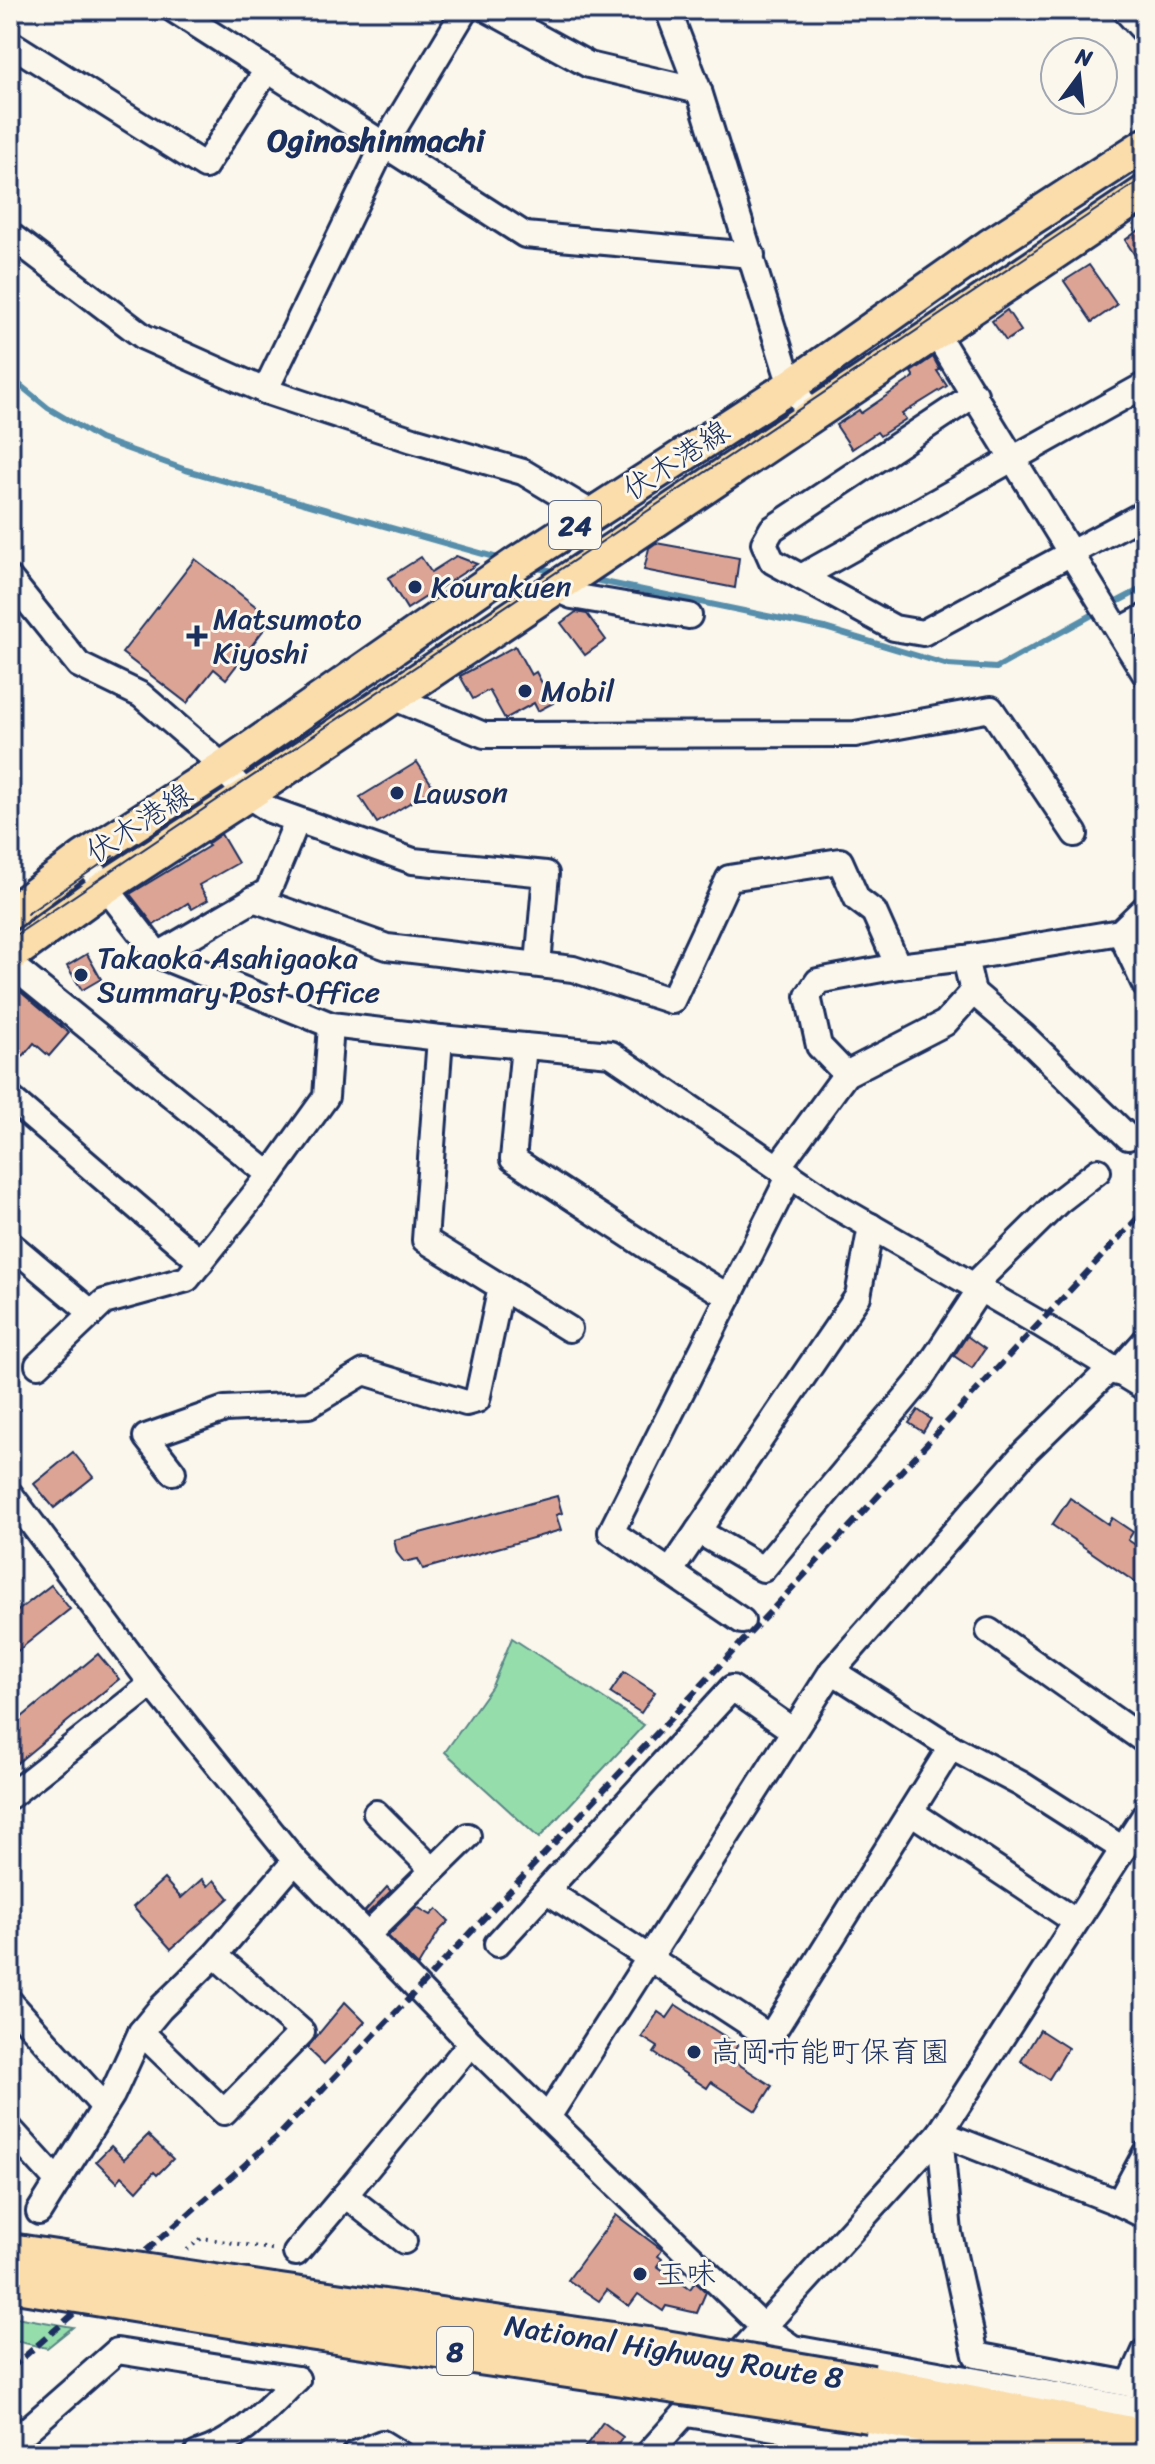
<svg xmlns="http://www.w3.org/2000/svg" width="1155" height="2464" font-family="Sriracha,'Klee One',sans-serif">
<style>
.green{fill:#96ddac;stroke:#588685;stroke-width:2}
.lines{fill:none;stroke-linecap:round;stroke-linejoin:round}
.stream{stroke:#578eab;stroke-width:6}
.building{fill:#dca495;stroke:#1b2f5e;stroke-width:2}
.minor-casing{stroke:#1b2f5e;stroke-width:30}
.major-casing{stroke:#1b2f5e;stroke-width:38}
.highway-casing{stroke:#1b2f5e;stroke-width:42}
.path{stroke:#1b2f5e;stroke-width:4;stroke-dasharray:2 6;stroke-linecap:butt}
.minor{stroke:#fbf7ec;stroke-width:24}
.major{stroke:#faddab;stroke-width:32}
.highway{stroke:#faddab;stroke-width:36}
.tram{stroke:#1b2f5e;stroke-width:2}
.rail{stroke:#1b2f5e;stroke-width:6;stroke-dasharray:12 6;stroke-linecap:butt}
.highway-bridge-casing{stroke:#1b2f5e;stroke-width:42;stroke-linecap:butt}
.highway-bridge{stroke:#faddab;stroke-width:36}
.poi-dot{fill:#1b2f5e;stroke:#fbf7ec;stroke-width:3}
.labels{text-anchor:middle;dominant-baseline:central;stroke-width:6;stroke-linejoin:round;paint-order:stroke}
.shield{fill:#fbf7ec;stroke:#5e6b89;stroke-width:2}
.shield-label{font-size:28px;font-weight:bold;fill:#1b2f5e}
.street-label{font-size:30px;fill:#1b2f5e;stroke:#fbf7ec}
.poi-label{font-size:30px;fill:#1b2f5e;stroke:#fbf7ec;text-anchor:start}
.neighbourhood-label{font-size:32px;font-weight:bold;fill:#1b2f5e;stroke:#fbf7ec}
</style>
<rect width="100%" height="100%" fill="#fbf7ec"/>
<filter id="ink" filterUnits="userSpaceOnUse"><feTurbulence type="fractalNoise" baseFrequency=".0125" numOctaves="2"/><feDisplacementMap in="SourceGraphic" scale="16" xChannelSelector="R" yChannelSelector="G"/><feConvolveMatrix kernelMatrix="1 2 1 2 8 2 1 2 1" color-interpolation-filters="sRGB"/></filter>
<g filter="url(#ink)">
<!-- green -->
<g class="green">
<path d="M512 1638 644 1725 539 1838 445 1752 492 1686Z"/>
<path d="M10 2316 73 2327 47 2348 10 2340Z"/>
</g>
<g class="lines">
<!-- stream -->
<g class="stream">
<path d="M10 377 48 408 100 439 186 470 501 559"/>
<path d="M531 567 560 572"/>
<path d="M590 579 825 628 948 665 996 668 1101 610"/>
<path d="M1111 605 1145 587"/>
<path d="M10 815 16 822"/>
</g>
</g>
<!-- building -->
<g class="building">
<path d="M1145 226V271L1125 240Z"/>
<path d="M1089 265 1117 305 1092 322 1064 281Z"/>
<path d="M1007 310 1021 331 1006 341 992 321Z"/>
<path d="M933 357 940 370 937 371 947 386 902 414 906 419 880 436 877 432 852 449 836 425 859 410 861 413 914 377 911 372Z"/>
<path d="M656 543 739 558 735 588 644 570 649 548Z"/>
<path d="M456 556 477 564 407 609 388 578 421 557 431 572Z"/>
<path d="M195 559 272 619 226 679 214 669 187 703 122 653Z"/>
<path d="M576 612 587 614 606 640 585 655 561 623Z"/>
<path d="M515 646 531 675 536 672 553 703 538 711 534 703 505 719 489 690 473 699 460 676Z"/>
<path d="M417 762 434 788 377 823 360 797Z"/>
<path d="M221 834 238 863 199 885 208 900 192 909 188 903 154 925 130 894 209 846 207 844Z"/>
<path d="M87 954 101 979 82 990 67 966Z"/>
<path d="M10 983 69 1033 49 1056 34 1043 10 1072Z"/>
<path d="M967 1336 985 1349 972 1368 954 1356Z"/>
<path d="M918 1410 931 1419 923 1432 909 1423Z"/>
<path d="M73 1452 93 1477 54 1508 34 1484Z"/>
<path d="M557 1496 562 1513 556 1515 561 1530 423 1569 418 1559 404 1562 397 1553 394 1540Z"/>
<path d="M1070 1498 1108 1524 1112 1518 1133 1532 1128 1540 1145 1551V1589L1052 1525Z"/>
<path d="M51 1585 70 1609 10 1657V1617Z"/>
<path d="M98 1654 119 1679 10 1769V1727Z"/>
<path d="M624 1672 655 1692 641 1713 610 1693Z"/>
<path d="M164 1879 181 1898 202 1879 208 1886 214 1880 229 1898 171 1949 133 1907Z"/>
<path d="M387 1887 391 1891 367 1914 365 1911Z"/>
<path d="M417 1907 431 1915 437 1909 449 1921 439 1931 418 1966 388 1936Z"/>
<path d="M345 2002 365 2022 324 2064 307 2048Z"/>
<path d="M676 2005 738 2045 729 2058 772 2086 756 2111 711 2082 707 2088 654 2053 658 2047 642 2037 658 2012 667 2018Z"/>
<path d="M1040 2030 1068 2048 1049 2079 1021 2061Z"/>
<path d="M148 2135 173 2159 157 2175 154 2172 137 2191 122 2176 117 2182 96 2161 111 2146 124 2159Z"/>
<path d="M616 2215 662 2250 658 2256 662 2259 657 2266 690 2289 695 2282 706 2292 697 2313 666 2306 663 2311 638 2294 629 2306 607 2290 599 2301 568 2280Z"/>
<path d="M603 2422 623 2437 611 2454H580Z"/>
</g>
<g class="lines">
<!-- minor casing -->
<g class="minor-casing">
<g id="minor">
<path d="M174 10 525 235 752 255"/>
<path d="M489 10 589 65 699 91"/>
<path d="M668 10 699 91 786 370 792 385 811 416"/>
<path d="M1125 10 1145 32"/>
<path d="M10 43 205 166 267 70"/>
<path d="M10 235 144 337 265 391 413 440 523 472 593 514"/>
<path d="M935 332 1145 674"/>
<path d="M265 391 384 145 465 10"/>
<path d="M975 394 772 529 764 543 772 561 894 628 923 633 1145 513"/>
<path d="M801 577 1145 385"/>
<path d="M10 579 79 665 141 695 211 756 247 795 270 810 413 861 546 874 538 964"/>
<path d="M553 588 572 596 689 616"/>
<path d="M1119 631 1145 617"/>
<path d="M392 697 484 735 855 734 991 709 1075 834"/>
<path d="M83 858 158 955 331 1025 440 1038 611 1054 832 1204 1040 1324 1145 1388"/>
<path d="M253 899 387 947 573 969 672 1001 729 878 840 861 857 899 874 912 898 966"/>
<path d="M1120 932 1145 985"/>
<path d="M158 955 268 891 297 821"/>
<path d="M10 964 270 1175"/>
<path d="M440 1038 425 1240 569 1329"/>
<path d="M524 1046 513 1159 655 1252 729 1297"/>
<path d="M846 1074 819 1046 808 996 818 981 898 966 965 958"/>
<path d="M10 1098 201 1262"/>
<path d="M1128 1137 1023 1035 973 992 965 958 1120 932 1145 908"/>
<path d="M778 1167 846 1074 945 1023 973 992"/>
<path d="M10 1244 92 1313"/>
<path d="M974 1285 1058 1202 1098 1171"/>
<path d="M38 1365 104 1302 187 1279 270 1175 326 1097 331 1025"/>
<path d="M1117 1373 1145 1341"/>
<path d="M173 1472 146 1437 225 1409 309 1405 364 1372 466 1403 477 1400 501 1287"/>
<path d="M10 1494 152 1684 295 1861 471 2043 763 2327 793 2348 1145 2411"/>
<path d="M698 1531 763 1569 918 1383 980 1289"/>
<path d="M670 1572 858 1296 871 1226"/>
<path d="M742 1621 611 1532 790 1175"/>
<path d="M989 1631 1145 1741"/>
<path d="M832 1671 951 1747 1021 1784 1123 1849"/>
<path d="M10 1796 152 1684"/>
<path d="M911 1812 1075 1921"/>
<path d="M376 1813 433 1870"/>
<path d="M547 1891 770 2037 951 1747"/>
<path d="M367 1935 468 1836"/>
<path d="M497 1944 732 1688 792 1730"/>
<path d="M10 2002 104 2107"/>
<path d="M141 2032 224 2112 302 2032 215 1955"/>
<path d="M548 2117 832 1671 1025 1452 1110 1369"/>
<path d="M10 2129 58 2182"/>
<path d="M940 2133 949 2233 976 2355 1145 2387"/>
<path d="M940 2133 1119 2203 1145 2216"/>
<path d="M1119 2203 1145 2154"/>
<path d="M39 2212 112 2095 141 2032 160 2009 215 1955 295 1861"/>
<path d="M404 2241 345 2195 471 2043"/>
<path d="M296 2253 345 2195"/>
<path d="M1130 2384 1145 2351"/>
<path d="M687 2414 939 2454"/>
<path d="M10 2445 117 2351 297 2379"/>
<path d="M197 2454C241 2440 265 2411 297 2379"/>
<path d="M355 2454 382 2443 400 2454"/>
<path d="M648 2454 940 2133 1145 1815"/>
</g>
</g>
<!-- major casing -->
<g class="major-casing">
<g id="major">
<path d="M10 913 83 858 222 768 517 563 792 385 989 246 1145 145"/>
<path d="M10 956 104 888 247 795 1145 192"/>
</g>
</g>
<!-- highway casing -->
<g class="highway-casing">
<g id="highway">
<path d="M273 2292 647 2346"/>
<path d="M268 2325 643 2380"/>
<path d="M872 2384 1145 2438"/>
<path d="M869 2414 1079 2454"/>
</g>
</g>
<!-- path -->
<path class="path" d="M187 2250 202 2238 277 2250"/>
<!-- minor -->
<use href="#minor" class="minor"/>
<!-- major -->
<use href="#major" class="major"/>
<!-- highway -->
<use href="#highway" class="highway"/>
<!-- tram -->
<g class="tram">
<path d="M27 914 113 856"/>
<path d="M10 939 1145 177"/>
</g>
<!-- rail -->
<path class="rail" d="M10 2369 279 2135 418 1989 1145 1210"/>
<!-- highway-bridge casing -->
<g class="highway-bridge-casing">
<g id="highway-bridge">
<path d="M10 2252 273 2292"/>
<path d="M10 2283 268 2325"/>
<path d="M647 2346 872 2384"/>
<path d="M643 2380 869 2414"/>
</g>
</g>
<!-- highway-bridge -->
<use href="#highway-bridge" class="highway-bridge"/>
</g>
</g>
<!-- markers -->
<g class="poi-dot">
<circle cx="415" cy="587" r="8"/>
<path d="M193 624h8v8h8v8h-8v8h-8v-8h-8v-8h8z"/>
<circle cx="525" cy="691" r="8"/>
<circle cx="397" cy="793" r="8"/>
<circle cx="81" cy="975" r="8"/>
<circle cx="694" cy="2052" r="8"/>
<circle cx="640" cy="2274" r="8"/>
</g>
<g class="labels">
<!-- shield labels -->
<g class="shield">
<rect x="549" y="501" width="52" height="48" rx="6"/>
<rect x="437" y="2327" width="36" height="48" rx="6"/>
</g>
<g class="shield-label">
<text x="575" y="525">24</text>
<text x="455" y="2351">8</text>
</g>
<!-- street labels -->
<g class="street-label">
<text transform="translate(676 460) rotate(-33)">伏木港線</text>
<text transform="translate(139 823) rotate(-33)">伏木港線</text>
<text transform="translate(674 2352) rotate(9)">National Highway Route 8</text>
</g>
<!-- poi labels -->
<g class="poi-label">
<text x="431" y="587">Kourakuen</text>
<text x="213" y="619">Matsumoto<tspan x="213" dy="34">Kiyoshi</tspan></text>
<text x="541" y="691">Mobil</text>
<text x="413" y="793">Lawson</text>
<text x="97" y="958">Takaoka Asahigaoka<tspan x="97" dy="34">Summary Post Office</tspan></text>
<text x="710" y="2052">高岡市能町保育園</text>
<text x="656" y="2274">玉味</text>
</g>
<!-- neighbourhood labels -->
<g class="neighbourhood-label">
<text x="376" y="140">Oginoshinmachi</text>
</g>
</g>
<!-- margin -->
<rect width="1155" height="2464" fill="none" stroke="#fbf7ec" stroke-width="40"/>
<rect x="20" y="20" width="1115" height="2424" fill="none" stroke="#1b2f5e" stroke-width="3" filter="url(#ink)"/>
<!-- north arrow -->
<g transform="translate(1079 76) rotate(15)"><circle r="38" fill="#fbf7ec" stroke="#a1a7b3" stroke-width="2"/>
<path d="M0-6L14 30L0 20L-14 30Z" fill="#1b2f5e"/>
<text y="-12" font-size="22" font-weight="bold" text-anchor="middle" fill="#1b2f5e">N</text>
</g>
</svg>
